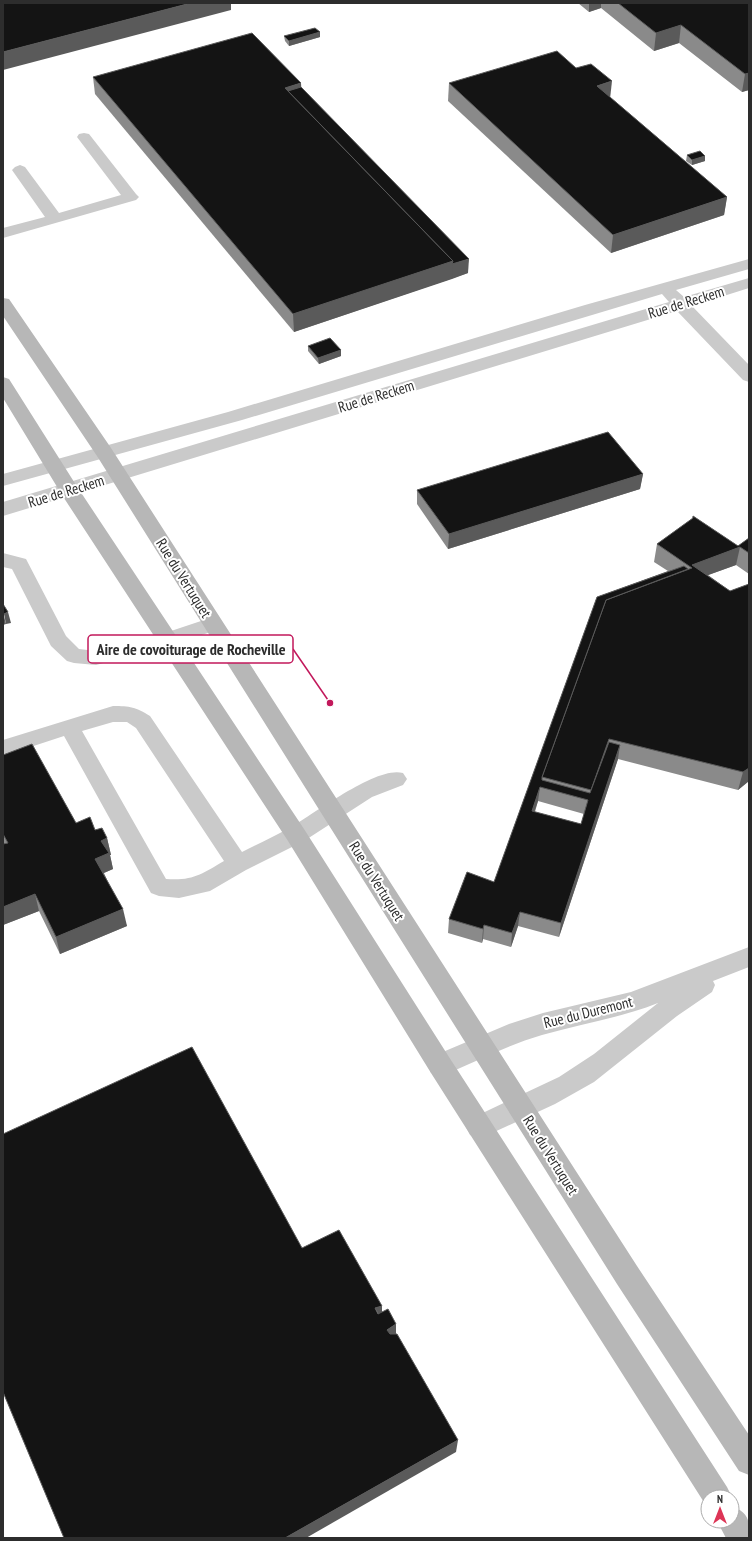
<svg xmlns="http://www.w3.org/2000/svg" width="752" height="1541" font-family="'PT Sans Narrow',sans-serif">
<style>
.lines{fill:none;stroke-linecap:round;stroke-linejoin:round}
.lane{fill:#cacaca;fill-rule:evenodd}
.street{fill:#cacaca;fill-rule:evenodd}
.secondary{fill:#b7b7b7;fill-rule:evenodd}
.wall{fill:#8a8a8a;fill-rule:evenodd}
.shaded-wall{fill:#5a5a5a}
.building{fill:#141414;stroke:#5a5a5a;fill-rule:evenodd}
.labels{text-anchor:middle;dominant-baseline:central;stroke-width:4;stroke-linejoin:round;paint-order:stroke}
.street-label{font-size:15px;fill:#2d2d2d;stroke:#fff}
.leader{fill:none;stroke:#c2185b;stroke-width:1.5}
.callout-dot{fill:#c2185b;stroke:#fff;stroke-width:1.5}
.callout{fill:#fff;stroke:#c2185b;stroke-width:1.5}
.callout-label{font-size:16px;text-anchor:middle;font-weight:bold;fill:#2d2d2d}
</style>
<rect width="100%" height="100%" fill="#fff"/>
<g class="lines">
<!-- lane -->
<g class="lane">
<path d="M84 133 89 134 136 194 139 197 136 200 3 238V228L45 217 12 170 15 167 20 165 25 167 59 213 121 195 77 137 79 134Z"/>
<path d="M3 553 26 559 66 636 79 649 96 651 165 633 213 617 220 619 223 624 220 629 168 646 96 665 74 663 67 661 51 646 12 569 3 567Z"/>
<path d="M113 706C130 706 136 707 150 716L242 852C257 844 274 837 289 828 313 815 377 765 403 773L407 779 403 785 372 797 304 841 246 870 210 891 179 898 159 896 151 893 64 736 3 756V740ZM113 722H127L136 728 224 861C202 874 193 881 166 879L82 731Z"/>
</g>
<!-- street -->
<g class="street">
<path d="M749 259V269L676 290 684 297 749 278V288L692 306 749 365V382L743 380 677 311 3 516V502L669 302 662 294 242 420 3 486V474L228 412 585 305Z"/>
<path d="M749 947V967L713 981 715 985 712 992 677 1016 594 1082 555 1104 479 1139 470 1135 466 1127 470 1119 559 1077 594 1054 658 1003C620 1018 581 1024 542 1035 507 1045 475 1063 440 1076L431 1073 428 1065 431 1057 509 1024 543 1013 631 992Z"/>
</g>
<!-- secondary -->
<g class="secondary">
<path d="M3 298 9 299 111 448 637 1266 749 1435V1475L739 1471 617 1284 97 456 3 316Z"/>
<path d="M3 377 9 379 76 485 304 829 449 1057 727 1487 732 1497H708V1508L707 1507 431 1073 288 841 62 495 3 398Z"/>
<path d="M732 1506C750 1514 749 1520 749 1538H726L717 1521H732Z"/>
</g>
</g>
<!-- wall -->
<g class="wall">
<path d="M578 3H749V90L742 92 679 43 654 51 601 8 589 12Z"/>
<path d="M320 32V37L289 46 285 41 284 36Z"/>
<path d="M93 77 301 87 468 273 294 332 95 94Z"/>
<path d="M449 83 610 97 727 197 724 215 611 253 448 101Z"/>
<path d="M687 155 705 156V161L692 165 686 161Z"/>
<path d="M308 346 341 350V356L319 364 308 351Z"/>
<path d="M643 474 640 489 448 549 417 504V490Z"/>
<path d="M693 516 738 546 749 538V574L736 565 708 575 730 591 749 584V781L738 790 618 759 559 937 518 926 511 947 483 939 482 943 448 933 449 919 494 882 597 597 668 571 654 562 657 544 692 519ZM538 801 584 814 581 824 535 812Z"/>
<path d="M3 755 76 823 95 830 107 838 111 855H110L113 869 104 873 127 926 60 954 39 911 3 925V844H4L3 842Z"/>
</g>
<!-- shaded-wall -->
<g class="shaded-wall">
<path d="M191 3H231V10L3 70V52Z"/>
<path d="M589 3H601V8L589 12Z"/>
<path d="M681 25 679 43 654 51 656 33Z"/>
<path d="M320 32V37L289 46V41Z"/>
<path d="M749 73V90L742 92 745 74Z"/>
<path d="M612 81 610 99 597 86Z"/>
<path d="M301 83 302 101 297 103 285 88Z"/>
<path d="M705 156V161L692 165V160Z"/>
<path d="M727 197 724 215 611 253 613 235Z"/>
<path d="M469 259 468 273 452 279V264Z"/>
<path d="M453 261 452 279 294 332 293 314Z"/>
<path d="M341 350V356L319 364 318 358Z"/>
<path d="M643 474 640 489 448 549 449 534Z"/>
<path d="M740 547 736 565 689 582 692 565Z"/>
<path d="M3 612 6 624 3 625Z"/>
<path d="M8 612 11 623 6 624 4 614Z"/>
<path d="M620 745 618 759 559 937 561 923Z"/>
<path d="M749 768V781L738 790 743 772Z"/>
<path d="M540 787 538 801 530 825 532 811Z"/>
<path d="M107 838 111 855H110L113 869 99 875 95 859 101 841Z"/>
<path d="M35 894 39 911 3 925V907Z"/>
<path d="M123 909 127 926 60 954 56 937Z"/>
<path d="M520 912 518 926 511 947 512 933Z"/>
<path d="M484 925 483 939 482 943 483 929Z"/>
<path d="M382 1306V1320L375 1308Z"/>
<path d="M396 1324V1338L387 1343V1330Z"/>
<path d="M458 1440 456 1452 306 1538H285Z"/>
</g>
<!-- building -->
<g class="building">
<path d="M3 3H191L3 52Z"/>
<path d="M618 3H749V73L745 74 681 25 656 33Z"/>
<path d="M315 28 320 32 289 41 284 36Z"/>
<path d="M252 33 301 83 285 88 453 261 293 314 93 77Z"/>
<path d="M557 51 576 68 591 64 612 81 597 86 727 197 613 235 449 83Z"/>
<path d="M301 87 469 259 452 264 453 261 288 91Z"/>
<path d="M700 151 705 156 692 160 687 155Z"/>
<path d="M330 338 341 350 318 358 308 346Z"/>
<path d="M608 432 643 474 449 534 417 490Z"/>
<path d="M693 516 738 546 749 538V553L740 547 692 565 730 591 749 584V768L743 772 609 739 591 790 542 777 606 600 692 568 657 544 693 518Z"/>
<path d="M684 566 688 569 606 600 542 777V780L590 793 609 742 620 745 561 923 520 912 512 933 484 925 483 929 449 919 467 872 494 882 597 597ZM540 787 588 800 581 824 532 811Z"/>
<path d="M3 604 8 612 4 614 3 612Z"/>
<path d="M32 744 76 823 90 817 95 830 102 828 107 838 101 841 109 853 95 859 123 909 56 937 35 894 3 907V844L8 843 3 834V755Z"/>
<path d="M192 1047 302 1248 339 1230 382 1306 375 1308 378 1314 388 1309 396 1324 387 1330 390 1334H397L458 1440 285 1538H64L3 1392V1134Z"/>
</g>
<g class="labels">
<!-- street labels -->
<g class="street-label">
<text transform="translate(686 302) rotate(-17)">Rue de Reckem</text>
<text transform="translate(376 396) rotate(-17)">Rue de Reckem</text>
<text transform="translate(66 491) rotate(-17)">Rue de Reckem</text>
<text transform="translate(184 578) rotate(58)">Rue du Vertuquet</text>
<text transform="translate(377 881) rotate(58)">Rue du Vertuquet</text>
<text transform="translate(588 1012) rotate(-14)">Rue du Duremont</text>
<text transform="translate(551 1155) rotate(58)">Rue du Vertuquet</text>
</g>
</g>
<!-- callouts -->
<path class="leader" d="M330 703L293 649"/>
<circle class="callout-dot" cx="330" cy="703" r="4"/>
<rect class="callout" x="88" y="635" width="205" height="28" rx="4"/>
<g class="callout-label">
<text x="191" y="655">Aire de covoiturage de Rocheville</text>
</g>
<!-- border -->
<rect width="752" height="1541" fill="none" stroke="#2d2d2d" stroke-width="8"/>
<!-- north arrow -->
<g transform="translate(720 1509)"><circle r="19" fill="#ffffff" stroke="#ababab"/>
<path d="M0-3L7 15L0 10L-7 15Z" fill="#dd3556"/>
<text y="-6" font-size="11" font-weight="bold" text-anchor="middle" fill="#2d2d2d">N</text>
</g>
</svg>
